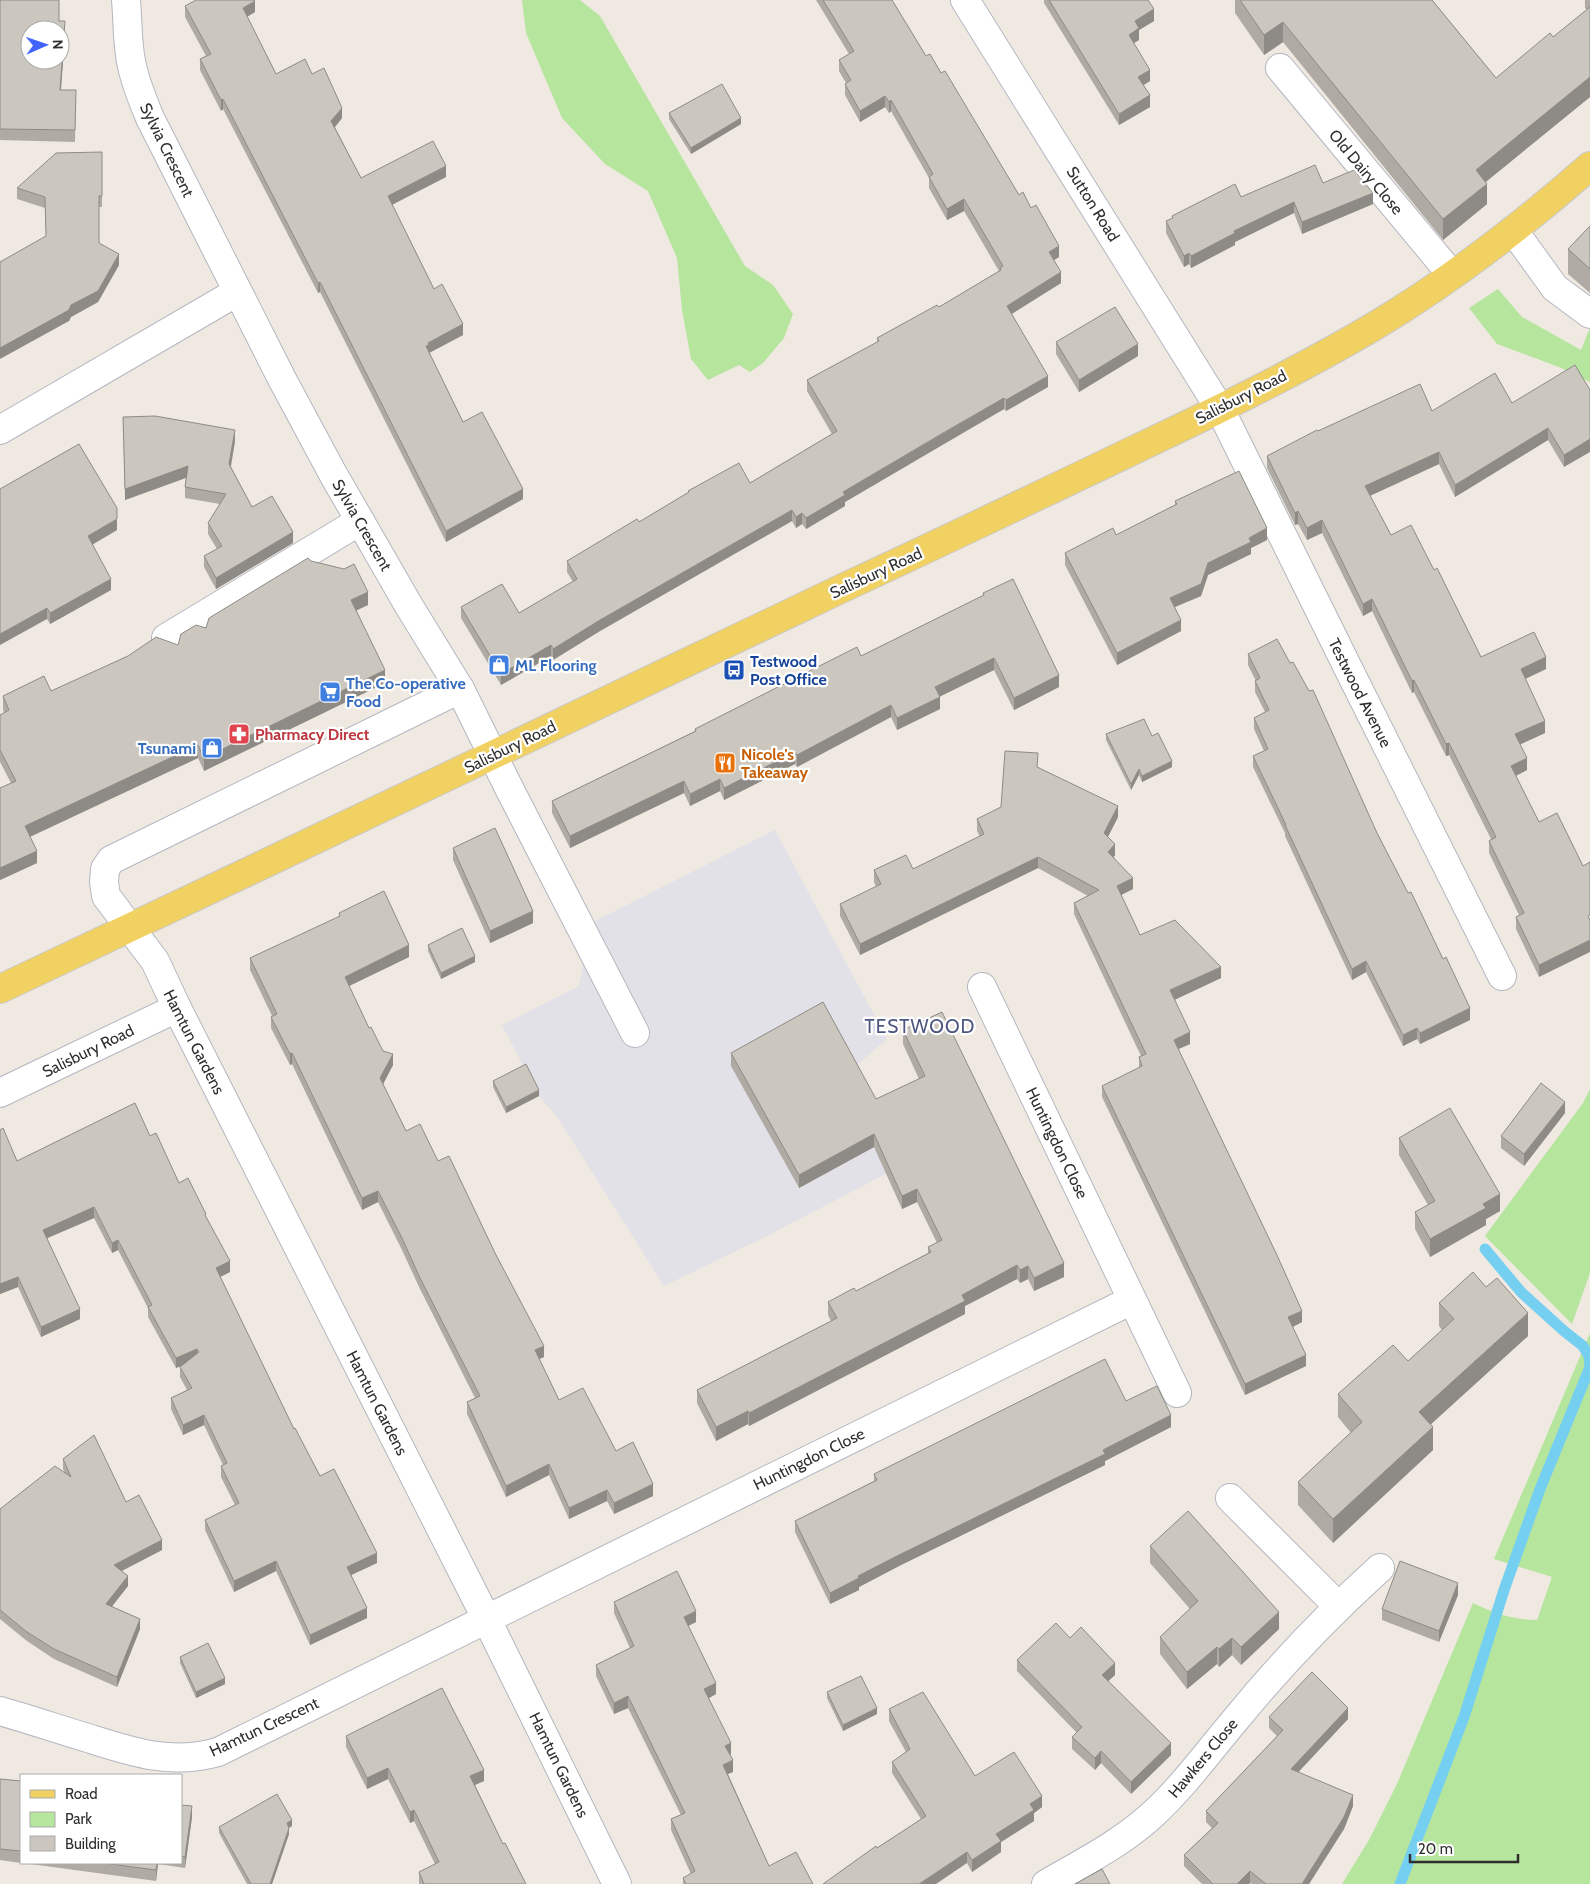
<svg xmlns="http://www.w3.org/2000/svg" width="1590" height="1884" font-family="Cabin,sans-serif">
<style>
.industrial{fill:#e3e1e8}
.green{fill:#b6e59e}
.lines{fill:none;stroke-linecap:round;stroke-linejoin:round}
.stream{stroke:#75cff0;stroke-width:11}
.minor-casing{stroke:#b4b7c1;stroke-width:30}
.major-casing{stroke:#c9c9c9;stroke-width:30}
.minor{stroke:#fff;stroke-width:28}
.major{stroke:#f2d163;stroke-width:28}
.wall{fill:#afaba4}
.shaded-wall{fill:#8e8b86}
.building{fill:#cbc7bf;stroke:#8e8b86;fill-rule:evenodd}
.labels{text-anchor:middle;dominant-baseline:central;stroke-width:4.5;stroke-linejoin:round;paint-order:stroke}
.street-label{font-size:16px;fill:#2e2e2e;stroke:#fff}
.transit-label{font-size:16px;font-weight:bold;fill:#164399;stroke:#fff;text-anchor:start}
.shop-label{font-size:16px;font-weight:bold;fill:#366cbe;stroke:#fff;text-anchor:start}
.health-label{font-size:16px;font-weight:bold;fill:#be3a42;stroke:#fff;text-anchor:start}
.food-label{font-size:16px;font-weight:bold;fill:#c56008;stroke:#fff;text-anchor:start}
.quarter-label{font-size:19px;letter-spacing:1px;fill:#4d5680;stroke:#fff}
</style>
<rect width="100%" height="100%" fill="#efe9e1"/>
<!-- industrial -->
<path class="industrial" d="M775 830 887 1039 852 1069 901 1166 767 1236 664 1286 558 1118 539 1096 502 1025 579 986 593 922Z"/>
<!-- green -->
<g class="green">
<path d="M522 0H580L600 16 745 266 773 285 793 314 784 338 763 363 750 372 739 365 708 380 691 359 682 310 677 258 648 191 605 164 562 118 526 33Z"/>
<path d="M1498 289 1522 317 1581 350 1589 330H1590V382L1559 367 1497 344 1469 308Z"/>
<path d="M1590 1089V1273L1572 1324 1485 1236 1583 1103Z"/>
<path d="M1590 1333V1884H1342L1369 1840 1397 1784 1473 1603C1493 1613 1514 1620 1537 1620L1552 1577 1494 1559Z"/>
</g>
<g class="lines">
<!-- stream -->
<path class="stream" d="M1400 1884 1464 1717 1504 1590 1540 1489 1590 1367 1589 1356 1583 1346 1564 1331 1521 1292 1485 1249"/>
<!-- minor casing -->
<g class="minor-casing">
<g id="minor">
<path d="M126 0C128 22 127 45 132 66 136 85 143 101 150 118L282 379 333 474 409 606 460 689 510 790 635 1033"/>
<path d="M965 0 1220 409 1350 672 1502 976"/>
<path d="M1280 68 1452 275"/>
<path d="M1513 230 1555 288 1590 314"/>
<path d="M0 430 237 292"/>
<path d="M166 638 360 521"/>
<path d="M460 689 111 860 105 869 104 882 106 896 155 961 177 1008 486 1618 617 1884"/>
<path d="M982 987 1177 1393"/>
<path d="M0 1093 177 1008"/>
<path d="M1230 1498 1338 1606"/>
<path d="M0 1711C31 1720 61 1730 91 1739 135 1753 172 1765 218 1752L1132 1300"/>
<path d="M1046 1884C1082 1863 1120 1844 1151 1816 1183 1787 1208 1752 1236 1719 1280 1665 1328 1615 1380 1568"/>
</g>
</g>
<!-- major casing -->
<g class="major-casing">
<path id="major" d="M0 989C283 856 565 720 847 586 942 542 1038 496 1132 451 1214 412 1295 373 1373 327 1450 281 1523 225 1590 166"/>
</g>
<!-- minor -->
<use href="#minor" class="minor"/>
<!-- major -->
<use href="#major" class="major"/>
</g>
<!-- wall -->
<g class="wall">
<path d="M0 0 59 21 65 33 61 90H76L75 142 0 140Z"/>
<path d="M816 0H892L926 56 941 73 1059 257 1054 260 1061 283 1011 314 1048 387 1006 411 1004 409 943 444 845 502V506L806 529 802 524 796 528 792 521 600 631 553 660 551 656 501 685 461 618V607L519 613 573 582 567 572V561L639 522 688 493V491L750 483 832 434 807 391V380L877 342V338L939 307 999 271 964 211 947 220 929 188V178L891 111 889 113 885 107 860 122 845 95V84L846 83 839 71V60L849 54Z"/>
<path d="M1044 0H1148L1154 21 1139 30V40L1134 43 1150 81 1144 85 1150 107 1119 125 1044 3Z"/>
<path d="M1235 0H1432L1496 78 1553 37 1587 10 1585 8V0H1590V97L1485 182 1487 204 1443 240 1283 42 1264 55 1235 13Z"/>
<path d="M185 6 255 12 247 17 276 74H312L342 118 335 127 361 178 446 177 392 204 434 289 463 335 429 353 463 422 523 499 446 542 320 292 318 293 223 109 221 111 200 70V59L206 56 185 17Z"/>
<path d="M669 113 741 124 691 154 669 119Z"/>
<path d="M102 152V207H99V243L119 265 98 302 71 317 69 321 46 236 45 208 17 199V188Z"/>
<path d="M1323 183 1373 204 1302 234 1294 213 1235 242V245L1191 268 1189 264 1184 267 1166 233V221L1172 218V216L1241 197Z"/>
<path d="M1590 226V293L1568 274V249Z"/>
<path d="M1056 342 1138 356 1079 392 1056 354Z"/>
<path d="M1590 390 1564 467 1548 440 1455 497 1439 464 1370 496 1391 535 1434 570 1481 657 1546 669 1525 679 1545 733 1520 744 1527 770 1516 776 1539 822 1557 813 1539 977 1516 929V917L1519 915 1489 853V841L1491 839 1449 755 1446 756 1414 692 1412 693 1372 611 1363 616 1322 533 1307 540 1298 524 1295 525 1267 468V456L1318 431 1432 411 1512 403Z"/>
<path d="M123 417 235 441 231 467 252 507 293 543 216 589 204 567V556L217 549 208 534V523L220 504 185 498V487L186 478 125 500Z"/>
<path d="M0 489 117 530 92 545 111 590 50 624 47 619Z"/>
<path d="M1175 501 1267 540 1251 548V554L1208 575 1201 596 1175 607 1181 631 1117 665 1065 565V553L1116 535 1175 505Z"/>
<path d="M311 561 368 605 356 610 385 683 204 771 198 758 30 837 37 863 0 880V788L11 783 0 762V715L4 713 3 709V696L51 691 178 645Z"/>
<path d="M983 593 1059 687 1014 710 994 670 940 696V709L897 730 891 717 797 767 795 764 724 800 720 791 690 806 684 793 570 848 552 813V801L695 731V729L861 656 983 596Z"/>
<path d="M1248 654 1377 833 1470 1020 1420 1044 1417 1039 1403 1046 1366 972 1352 980 1285 836V833L1253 767V756L1264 751 1254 729V718L1265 712 1255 692V681H1256L1248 665Z"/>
<path d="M1106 734 1152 736 1172 767 1142 782 1139 775 1131 790 1106 740Z"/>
<path d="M1038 767 1118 817 1108 837 1115 855 1114 857 1133 889 1121 895 1140 935 1221 978 1174 1000 1190 1044 1178 1049 1302 1322 1293 1327 1306 1366 1245 1395 1102 1097V1086L1139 1068V1057L1141 1056 1074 914V903L1088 896 1038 868 860 955 840 916V904L876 887 874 882V870L913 869 980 837 977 831V819L1001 807Z"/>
<path d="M453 848 533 923 490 943 453 860Z"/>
<path d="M339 913 409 957 349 986 369 1028 383 1051 393 1065 383 1084 406 1131 438 1161 544 1357 539 1359 559 1400 616 1451 653 1496 614 1514 607 1501 569 1519 549 1475 506 1497 467 1414V1402L475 1398 420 1289 402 1250 378 1202 362 1210 292 1064 290 1065 271 1028V1017L272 1016 250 970V958L339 917Z"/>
<path d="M428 945 475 962 441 979 428 951Z"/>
<path d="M903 1030 1064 1277 1034 1291 1028 1279 1020 1283 1017 1279 965 1306V1314L749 1426 748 1424 716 1441 697 1403V1390L831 1321 828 1315V1302L856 1291 928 1253V1247L937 1243 917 1202 902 1209 874 1147 799 1188 731 1066V1053L876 1099 919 1079 903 1044Z"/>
<path d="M493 1081 539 1096 506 1113 493 1087Z"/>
<path d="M1565 1113 1524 1166 1501 1148V1136Z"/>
<path d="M0 1130 17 1161 150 1136 179 1183 206 1217 230 1272 220 1277 294 1429 320 1476 377 1563 351 1575 367 1618 310 1645 276 1571 234 1592 205 1530V1520L235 1505 221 1477V1466L223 1465 204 1425 183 1435 171 1409V1398L187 1390 180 1377V1367L181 1366 176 1368 148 1317V1308L118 1250 112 1253 94 1218 47 1238 80 1319 41 1337 18 1287 0 1294Z"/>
<path d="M1399 1138 1500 1211 1486 1219V1225L1430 1257 1415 1229V1212L1428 1205 1399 1155Z"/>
<path d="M1486 1287 1528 1336 1431 1424 1433 1450 1333 1543 1298 1505V1482L1351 1433 1338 1417V1394L1408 1361 1442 1330 1439 1326V1303Z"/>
<path d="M1126 1401 1171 1427 1105 1461V1465L899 1566 859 1587V1590L830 1604 795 1532V1521L874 1481V1474Z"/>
<path d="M63 1459 126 1502 162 1550 121 1571 128 1586 112 1606 140 1629 117 1687 54 1659 27 1641 0 1619V1509L65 1473 63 1469Z"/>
<path d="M1150 1546 1279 1629 1241 1665 1232 1655 1219 1667 1217 1664 1187 1689 1160 1654V1637L1190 1609 1150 1563Z"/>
<path d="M1458 1595 1439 1642 1382 1620V1609Z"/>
<path d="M614 1602 696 1622 688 1626 716 1694 709 1698 731 1754 730 1755 733 1772 728 1774 769 1866 813 1884H683V1878L691 1874 671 1830V1819L681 1815 628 1708 614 1714 596 1676V1665L630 1648 614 1613Z"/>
<path d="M1070 1638 1115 1675 1108 1681 1171 1755 1131 1794 1101 1763 1095 1770 1072 1749V1737L1077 1733 1017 1671V1660Z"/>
<path d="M180 1657 225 1684 196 1698 180 1663Z"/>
<path d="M827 1692 877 1714 843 1731 827 1698Z"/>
<path d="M889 1709 975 1776 1042 1807 1034 1813V1821L1001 1842V1852L972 1872 967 1863 877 1848 921 1819 892 1773V1762L906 1752 889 1721Z"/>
<path d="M1269 1717 1348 1719 1298 1772 1353 1806 1344 1829 1309 1884H1252L1250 1883 1249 1884H1202L1184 1866V1855L1212 1828 1206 1822V1811L1277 1736 1269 1728Z"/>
<path d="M346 1736 484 1781 475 1785 503 1844 526 1884H419V1872L435 1864 414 1821 410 1823 388 1779 367 1789 346 1747Z"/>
<path d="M0 1779 21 1781V1863L0 1860Z"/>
<path d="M181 1805 192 1817 185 1868 158 1864 156 1881 23 1863H181Z"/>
<path d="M292 1826 289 1828V1834L272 1884H247L219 1833V1827Z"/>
</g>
<!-- shaded-wall -->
<g class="shaded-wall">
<path d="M255 1V12L243 19V8Z"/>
<path d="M1154 9V21L1139 30V40L1129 46V35L1135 21Z"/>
<path d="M65 21V33L60 101V90Z"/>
<path d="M1283 22V42L1264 55V35Z"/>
<path d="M1150 70V81L1138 88V77Z"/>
<path d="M1590 77V97L1476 190V170Z"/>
<path d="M1150 95V107L1119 125V114Z"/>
<path d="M885 96V107L860 122V111Z"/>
<path d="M223 99V109L221 111V100Z"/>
<path d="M891 100V111L889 113V102Z"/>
<path d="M342 108V118L331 132V121Z"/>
<path d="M741 118V124L691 154V148Z"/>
<path d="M446 166V177L388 207V196Z"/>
<path d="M1487 184V204L1443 240V219Z"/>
<path d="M1373 193V204L1302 234V222Z"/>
<path d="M964 199V211L947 220V209Z"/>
<path d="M1294 202V213L1235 242V245L1191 268V256L1234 231Z"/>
<path d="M1059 246V257L1049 263V252Z"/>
<path d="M1189 253V264L1184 267V256Z"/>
<path d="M119 254V265L98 302 71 317 69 321 0 359V348L71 305Z"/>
<path d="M1061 272V283L1007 317V306Z"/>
<path d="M320 282V292L318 293V283Z"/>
<path d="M463 324V335L429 353 426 346 428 343Z"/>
<path d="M1138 344V356L1079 392V380Z"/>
<path d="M1048 376V387L1006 411V400Z"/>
<path d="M1004 398V409L845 502V506L806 529V518L843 492Z"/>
<path d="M1548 428V440L1455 497V485Z"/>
<path d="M235 430V441L229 475V464Z"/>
<path d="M1590 439V452L1564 467V455Z"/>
<path d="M1439 452V464L1365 498V486Z"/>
<path d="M188 466V477L125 500V489Z"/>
<path d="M523 489V499L446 542V531Z"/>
<path d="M792 510V521L600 631 553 660V649L600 620Z"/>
<path d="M1298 511V524L1295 525V513Z"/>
<path d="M802 513V524L796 528V517Z"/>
<path d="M117 519V530L88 547V536Z"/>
<path d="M1322 520V533L1307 540V528Z"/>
<path d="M1267 528V540L1251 548V554L1208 575 1201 596 1170 609V598L1208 563 1249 538Z"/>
<path d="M293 532V543L216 589V578Z"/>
<path d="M111 579V590L50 624V613Z"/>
<path d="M368 592V605L351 613V600Z"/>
<path d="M1372 599V611L1363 616V604Z"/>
<path d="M47 608V619L0 645V634Z"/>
<path d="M1181 620V631L1117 665V653Z"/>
<path d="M551 645V656L501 685V674Z"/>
<path d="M1546 657V669L1521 681V669Z"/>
<path d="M994 658V670L935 699V687Z"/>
<path d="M385 670V683L204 771V758Z"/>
<path d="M1059 675V687L1014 710V698Z"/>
<path d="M1414 680V692L1412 693V681Z"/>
<path d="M940 697V709L897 730V718Z"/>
<path d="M891 705V717L797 767V755Z"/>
<path d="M1545 721V733L1515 747V734Z"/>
<path d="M1449 743V755L1446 756V744Z"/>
<path d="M198 745V758L25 839V826Z"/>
<path d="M795 752V764L724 800V788Z"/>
<path d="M1527 758V770L1511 778V766Z"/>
<path d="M1172 761V767L1142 782V776Z"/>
<path d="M1139 769V775L1131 790V784Z"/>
<path d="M720 779V791L690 806V794Z"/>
<path d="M684 781V793L570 848V836Z"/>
<path d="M1118 806V817L1104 844V833Z"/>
<path d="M1115 844V855L1108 863V852Z"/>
<path d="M37 851V863L0 880V868Z"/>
<path d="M1038 857V868L860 955V944Z"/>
<path d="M1133 878V889L1117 897V886Z"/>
<path d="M533 911V923L490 943V931Z"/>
<path d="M1590 940V952L1539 977V965Z"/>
<path d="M409 945V957L345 988V977Z"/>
<path d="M475 956V962L441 979V973Z"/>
<path d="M1366 961V972L1352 980V969Z"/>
<path d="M1221 967V978L1170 1002V990Z"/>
<path d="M1470 1008V1020L1420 1044V1033Z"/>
<path d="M1417 1028V1039L1403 1046V1035Z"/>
<path d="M1190 1032V1044L1174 1051V1040Z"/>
<path d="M292 1053V1064L290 1065V1054Z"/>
<path d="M393 1054V1065L380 1090V1078Z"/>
<path d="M539 1090V1096L506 1113V1107Z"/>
<path d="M1565 1102V1113L1524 1166V1154Z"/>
<path d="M874 1134V1147L799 1188V1175Z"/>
<path d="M917 1189V1202L902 1209V1196Z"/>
<path d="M378 1191V1202L362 1210V1198Z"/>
<path d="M1500 1194V1211L1486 1219V1225L1430 1257V1239L1483 1204Z"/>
<path d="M94 1207V1218L43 1240V1230Z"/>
<path d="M118 1240V1250L112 1253V1243Z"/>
<path d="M230 1261V1272L216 1279V1268Z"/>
<path d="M1064 1263V1277L1034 1291V1278Z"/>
<path d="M1017 1265V1279L965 1306V1314L749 1426V1413L962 1295Z"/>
<path d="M1028 1266V1279L1020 1283V1270Z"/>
<path d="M18 1277V1287L0 1294V1284Z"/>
<path d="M80 1309V1319L41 1337V1327Z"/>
<path d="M1302 1311V1322L1288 1329V1317Z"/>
<path d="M1528 1313V1336L1419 1435V1412Z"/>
<path d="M544 1346V1357L535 1361V1350Z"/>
<path d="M197 1349V1359L176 1368V1358Z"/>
<path d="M1306 1355V1366L1245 1395V1384Z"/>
<path d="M748 1411V1424L716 1441V1427Z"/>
<path d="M204 1415V1425L183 1435V1425Z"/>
<path d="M1171 1415V1427L1105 1461V1465L899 1566 859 1587V1590L830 1604V1593L858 1576Z"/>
<path d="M1433 1427V1450L1333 1543V1519Z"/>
<path d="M549 1464V1475L506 1497V1486Z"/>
<path d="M653 1484V1496L614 1514V1503Z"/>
<path d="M607 1490V1501L569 1519V1508Z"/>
<path d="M162 1540V1550L114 1575V1565Z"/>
<path d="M377 1553V1563L347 1577V1567Z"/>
<path d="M276 1561V1571L234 1592V1581Z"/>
<path d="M128 1576V1586L106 1614V1604Z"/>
<path d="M1458 1583V1595L1439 1642V1631Z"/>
<path d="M367 1608V1618L310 1645V1635Z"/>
<path d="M696 1611V1622L684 1628V1617Z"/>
<path d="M1279 1612V1629L1241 1665V1647Z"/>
<path d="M140 1619V1629L117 1687V1677Z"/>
<path d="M1232 1638V1655L1219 1667V1649Z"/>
<path d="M1217 1647V1664L1187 1689V1672Z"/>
<path d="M1115 1663V1675L1102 1687V1675Z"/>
<path d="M225 1678V1684L196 1698V1692Z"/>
<path d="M716 1683V1694L704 1701V1689Z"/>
<path d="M628 1696V1708L614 1714V1703Z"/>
<path d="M877 1708V1714L843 1731V1725Z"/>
<path d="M1348 1708V1719L1291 1780V1769Z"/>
<path d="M731 1743V1754L725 1757V1746Z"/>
<path d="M1171 1743V1755L1131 1794V1782Z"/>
<path d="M1101 1751V1763L1095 1770V1758Z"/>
<path d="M733 1760V1772L723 1776V1765Z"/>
<path d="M388 1768V1779L367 1789V1778Z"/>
<path d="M484 1770V1781L470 1787V1776Z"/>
<path d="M1353 1795V1806L1344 1829 1309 1884H1302Z"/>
<path d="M1042 1796V1807L1034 1813V1821L1001 1842V1852L972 1872V1860L996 1834 1030 1804Z"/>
<path d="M192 1806V1817L185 1868V1857Z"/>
<path d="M414 1810V1821L410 1823V1812Z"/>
<path d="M292 1820V1826L287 1829V1823Z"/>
<path d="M289 1828V1834L272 1884H270Z"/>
<path d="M967 1852V1863L936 1884H919Z"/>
<path d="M157 1863H158L156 1881V1870Z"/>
<path d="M1250 1871V1883L1249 1884H1237Z"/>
</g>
<!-- building -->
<g class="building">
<path d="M0 0H59V21H65L60 90H76L75 130 0 129ZM30 30H60V60H30Z"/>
<path d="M196 0H254L255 1 243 8 276 74 305 59 312 74 324 68 342 108 331 121 361 178 433 141 446 166 388 196 434 289 442 284 463 324 428 343 429 345 426 346 463 422 482 412 523 489 446 531 320 282 318 283 223 99 221 100 200 59 211 54 185 6Z"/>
<path d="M823 0H892L926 56 930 54 941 73 945 71 1019 195 1023 192 1031 208 1036 205 1059 246 1049 252 1061 272 1007 306 1048 376 1006 400 1004 398 943 433 843 492 845 495 806 518 802 513 796 517 792 510 600 620 553 649 551 645 501 674 461 607 502 584 519 613 577 579 567 561 637 519 639 522 689 492 688 491 739 463 750 483 837 431 807 380 879 341 877 338 937 305 939 307 1001 270 1000 268 1003 266 964 199 947 209 929 177 933 174 891 100 889 102 885 96 860 111 845 84 851 80 839 60 854 51Z"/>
<path d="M1049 0H1148L1154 9 1135 21 1139 28 1129 35 1150 70 1138 77 1150 95 1119 114Z"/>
<path d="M1240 0H1432L1496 78 1550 33 1553 37 1590 7V77L1476 170 1487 184 1443 219 1283 22 1264 35Z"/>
<path d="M722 84 741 118 691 148 669 113Z"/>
<path d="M102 152V196H99V243L119 254 98 291 71 305 69 310 0 348V262L46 236 45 197 17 188 56 153Z"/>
<path d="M1315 165 1323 183 1354 170 1373 193 1302 222 1294 202 1234 231 1235 233 1191 256 1189 253 1184 256 1166 221 1173 218 1172 216 1235 184 1241 197Z"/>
<path d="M1590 226V269L1568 249Z"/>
<path d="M1115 307 1138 344 1079 380 1056 342Z"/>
<path d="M1575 365 1590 390V439L1564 455 1548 428 1455 485 1439 452 1365 486 1391 535 1411 525 1434 570 1437 568 1481 657 1534 632 1546 657 1521 669 1545 721 1515 734 1527 758 1511 766 1539 822 1557 813 1583 866 1590 862V915L1588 916 1590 920V940L1539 965 1516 917 1524 913 1489 841 1496 837 1449 743 1446 744 1414 680 1412 681 1372 599 1363 604 1322 520 1307 528 1298 511 1295 513 1267 456 1317 430 1318 431 1420 384 1432 411 1495 373 1512 403Z"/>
<path d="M155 416 235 430 229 464 252 507 272 496 293 532 216 578 204 556 222 546 208 523 226 494 185 487 188 466 125 489 123 417Z"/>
<path d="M79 444 117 508V519L88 536 111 579 50 613 47 608 0 634V489Z"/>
<path d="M1239 471 1267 528 1249 538 1251 542 1208 563 1201 584 1170 598 1181 620 1117 653 1065 553 1113 528 1116 535 1177 504 1175 501Z"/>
<path d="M308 558 311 561 344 569 354 564 368 592 351 600 385 670 204 758 198 745 25 826 37 851 0 868V788L16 781 0 750V715L9 710 3 696 44 676 51 691 128 656 156 637 178 645 181 634 196 625 206 628 209 618Z"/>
<path d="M1013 579 1059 675 1014 698 994 658 935 687 940 697 897 718 891 705 797 755 795 752 724 788 720 779 690 794 684 781 570 836 552 801 696 731 695 729 857 647 861 656 984 595 983 593Z"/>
<path d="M1277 639 1290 663 1293 662 1309 691 1313 690 1377 833 1408 893 1411 892 1443 959 1446 957 1470 1008 1420 1033 1417 1028 1403 1035 1366 961 1352 969 1285 825H1286L1253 756 1268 749 1254 718 1269 710 1255 681 1260 678 1248 654Z"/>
<path d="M1144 719 1152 736 1158 733 1172 761 1142 776 1139 769 1131 784 1106 734Z"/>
<path d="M1005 751 1038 753 1037 767 1118 806 1104 833 1115 844 1108 852 1133 878 1117 886 1140 935 1175 920 1221 967 1170 990 1190 1032 1174 1040 1276 1253 1302 1311 1288 1317 1306 1355 1245 1384 1102 1086 1142 1066 1139 1057 1146 1054 1074 903 1099 890 1038 857 860 944 840 904 881 884 874 870 906 855 913 869 984 834 977 819 1001 807Z"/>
<path d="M495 828 533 911 490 931 453 848Z"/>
<path d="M384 891 409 945 345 977 369 1028 371 1027 383 1051 393 1054 380 1078 406 1131 420 1124 438 1161 449 1156 495 1253 544 1346 535 1350 559 1400 583 1388 616 1451 633 1442 653 1484 614 1503 607 1490 569 1508 549 1464 506 1486 467 1402 480 1396 420 1278 402 1238 378 1191 362 1198 292 1053 290 1054 271 1017 277 1014 250 958 340 916 339 913Z"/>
<path d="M462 928 475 956 441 973 428 945Z"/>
<path d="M823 1002 876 1099 925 1076 903 1030 942 1012 1064 1263 1034 1278 1028 1266 1020 1270 1017 1265 962 1295 965 1301 749 1413 748 1411 716 1427 697 1390 837 1318 828 1302 854 1288 856 1291 931 1252 928 1247 942 1240 917 1189 902 1196 874 1134 799 1175 731 1053Z"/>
<path d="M526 1064 539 1090 506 1107 493 1081Z"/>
<path d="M1541 1083 1565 1102 1524 1154 1501 1136Z"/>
<path d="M135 1103 150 1136 156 1133 179 1183 188 1178 206 1214 205 1215 230 1261 216 1268 294 1429 295 1428 320 1476 334 1469 377 1553 347 1567 367 1608 310 1635 276 1561 234 1581 205 1520 239 1503 221 1466 227 1463 204 1415 183 1425 171 1398 192 1388 180 1367 199 1352 197 1349 176 1358 148 1307 152 1305 118 1240 112 1243 94 1207 43 1230 80 1309 41 1327 18 1277 0 1284V1130L3 1128 17 1161Z"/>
<path d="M1450 1108 1500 1194 1483 1204 1486 1208 1430 1239 1415 1212 1435 1201 1399 1138Z"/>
<path d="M1473 1272 1486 1287 1497 1278 1528 1313 1419 1412 1433 1427 1333 1519 1298 1482 1362 1422 1338 1394 1393 1345 1408 1361 1454 1319 1439 1303Z"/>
<path d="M1105 1359 1126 1401 1157 1386 1171 1415 1103 1450 1105 1454 899 1555 858 1576 859 1578 830 1593 795 1521 877 1480 874 1474Z"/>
<path d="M94 1435 126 1502 139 1495 162 1540 114 1565 128 1576 106 1604 140 1619 117 1677 54 1649 27 1632 0 1610V1509L55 1466 71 1477 63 1459Z"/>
<path d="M1188 1511 1279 1612 1241 1647 1232 1638 1219 1649 1217 1647 1187 1672 1160 1637 1198 1601 1150 1546Z"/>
<path d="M1400 1561 1458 1583 1439 1631 1382 1609Z"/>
<path d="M677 1571 696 1611 684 1617 716 1683 704 1689 731 1743 725 1746 733 1760 723 1765 769 1866 796 1852 813 1884H686L683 1878 695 1871 671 1819 685 1813 628 1696 614 1703 596 1665 634 1646 614 1602Z"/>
<path d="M1056 1623 1070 1638 1081 1627 1115 1663 1102 1675 1171 1743 1131 1782 1101 1751 1095 1758 1072 1737 1082 1727 1017 1660Z"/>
<path d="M208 1643 225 1678 196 1692 180 1657Z"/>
<path d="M1312 1672 1348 1708 1291 1769 1353 1795 1344 1817 1302 1884H1266L1250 1871 1237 1884H1213L1184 1855 1218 1823 1206 1811 1283 1730 1269 1717Z"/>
<path d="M861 1676 877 1708 843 1725 827 1692Z"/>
<path d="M442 1688 484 1770 470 1776 503 1844 505 1843 526 1884H424L419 1872 439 1862 414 1810 410 1812 388 1768 367 1778 346 1736Z"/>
<path d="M923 1692 975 1776 1014 1752 1042 1796 1030 1804 1034 1810 996 1834 1001 1841 972 1860 967 1852 919 1884H823L876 1846 877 1848 926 1816 892 1762 910 1749 889 1709Z"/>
<path d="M0 1779 21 1781V1851L0 1849Z"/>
<path d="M277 1794 292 1820 287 1823 289 1828 270 1884H251L219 1827Z"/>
<path d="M181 1805 192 1806 185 1857 181 1856Z"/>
<path d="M103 1863H157L156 1870Z"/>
<path d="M1102 1869 1110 1884H1075Z"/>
</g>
<!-- icons -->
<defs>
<g id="shop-square" transform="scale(1.125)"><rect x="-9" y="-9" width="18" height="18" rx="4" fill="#3f7fe0" stroke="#fff"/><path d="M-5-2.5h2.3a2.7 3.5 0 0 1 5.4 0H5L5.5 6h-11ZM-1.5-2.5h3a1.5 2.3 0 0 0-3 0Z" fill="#fff"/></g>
<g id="bus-square" transform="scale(1.125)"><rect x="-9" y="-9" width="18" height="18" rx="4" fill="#1a4fb4" stroke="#fff"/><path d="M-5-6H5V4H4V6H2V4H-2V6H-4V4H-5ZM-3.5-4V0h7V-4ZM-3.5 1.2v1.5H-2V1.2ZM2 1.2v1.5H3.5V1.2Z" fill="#fff"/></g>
<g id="supermarket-square" transform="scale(1.125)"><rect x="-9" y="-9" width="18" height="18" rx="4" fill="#3f7fe0" stroke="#fff"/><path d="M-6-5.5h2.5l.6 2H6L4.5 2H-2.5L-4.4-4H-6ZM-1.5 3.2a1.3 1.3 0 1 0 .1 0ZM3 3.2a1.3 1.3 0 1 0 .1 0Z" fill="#fff"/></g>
<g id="pharmacy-square" transform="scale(1.125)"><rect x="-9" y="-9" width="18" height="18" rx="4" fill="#e0444e" stroke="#fff"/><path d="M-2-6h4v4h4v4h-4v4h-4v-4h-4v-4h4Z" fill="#fff"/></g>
<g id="restaurant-square" transform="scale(1.125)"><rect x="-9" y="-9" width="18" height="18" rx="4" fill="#e8710a" stroke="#fff"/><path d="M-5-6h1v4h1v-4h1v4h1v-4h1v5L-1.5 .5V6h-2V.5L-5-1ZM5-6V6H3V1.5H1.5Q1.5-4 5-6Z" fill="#fff"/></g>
</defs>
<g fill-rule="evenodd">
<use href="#shop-square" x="499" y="665"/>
<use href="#bus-square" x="734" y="670"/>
<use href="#supermarket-square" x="330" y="692"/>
<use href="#pharmacy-square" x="239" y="734"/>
<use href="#shop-square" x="212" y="748"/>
<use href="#restaurant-square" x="725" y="763"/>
</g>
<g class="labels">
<!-- street labels -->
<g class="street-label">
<text transform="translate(167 150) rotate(64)">Sylvia Crescent</text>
<text transform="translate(1366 172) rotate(50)">Old Dairy Close</text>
<text transform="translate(1093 204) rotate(58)">Sutton Road</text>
<text transform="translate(1241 397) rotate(-27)">Salisbury Road</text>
<text transform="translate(362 525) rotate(60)">Sylvia Crescent</text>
<text transform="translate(876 573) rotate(-25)">Salisbury Road</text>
<text transform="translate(1360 693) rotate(63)">Testwood Avenue</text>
<text transform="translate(510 747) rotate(-26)">Salisbury Road</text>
<text transform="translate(194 1042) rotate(63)">Hamtun Gardens</text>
<text transform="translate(88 1051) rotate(-26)">Salisbury Road</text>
<text transform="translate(1057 1143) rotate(64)">Huntingdon Close</text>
<text transform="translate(377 1403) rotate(63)">Hamtun Gardens</text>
<text transform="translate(809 1459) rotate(-26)">Huntingdon Close</text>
<text transform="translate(264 1727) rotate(-25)">Hamtun Crescent</text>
<text transform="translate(1203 1758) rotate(-50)">Hawkers Close</text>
<text transform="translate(559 1765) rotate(64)">Hamtun Gardens</text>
</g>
<!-- transit labels -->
<g class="transit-label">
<text x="750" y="661">Testwood<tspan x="750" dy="18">Post Office</tspan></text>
</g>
<!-- shop labels -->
<g class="shop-label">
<text x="515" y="665">ML Flooring</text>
<text x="346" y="683">The Co-operative<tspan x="346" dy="18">Food</tspan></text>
<text x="196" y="748" text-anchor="end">Tsunami</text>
</g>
<!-- health labels -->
<g class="health-label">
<text x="255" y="734">Pharmacy Direct</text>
</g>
<!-- food labels -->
<g class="food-label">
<text x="741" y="754">Nicole's<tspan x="741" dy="18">Takeaway</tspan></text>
</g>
<!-- quarter labels -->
<g class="quarter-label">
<text x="920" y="1026">TESTWOOD</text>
</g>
</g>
<!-- legend -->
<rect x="20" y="1774" width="162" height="90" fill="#ffffff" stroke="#ababab"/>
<rect x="30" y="1790" width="25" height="8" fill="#f2d163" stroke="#ababab"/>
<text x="65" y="1799" font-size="15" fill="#2e2e2e">Road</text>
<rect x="30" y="1812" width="25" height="15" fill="#b6e59e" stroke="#ababab"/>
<text x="65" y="1824" font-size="15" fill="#2e2e2e">Park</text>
<rect x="30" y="1836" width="25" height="15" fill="#cbc7bf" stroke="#ababab"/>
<text x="65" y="1849" font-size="15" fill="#2e2e2e">Building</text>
<!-- north arrow -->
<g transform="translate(45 45) rotate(88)"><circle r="24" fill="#ffffff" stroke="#ababab"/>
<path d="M0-4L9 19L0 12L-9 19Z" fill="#4264fb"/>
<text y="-8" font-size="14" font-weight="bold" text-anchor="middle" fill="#2e2e2e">N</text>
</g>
<!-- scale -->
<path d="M1410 1854v8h108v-8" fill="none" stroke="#2e2e2e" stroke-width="2.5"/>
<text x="1418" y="1854" font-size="15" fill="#2e2e2e" stroke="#ffffff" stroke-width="4" paint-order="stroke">20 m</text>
</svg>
